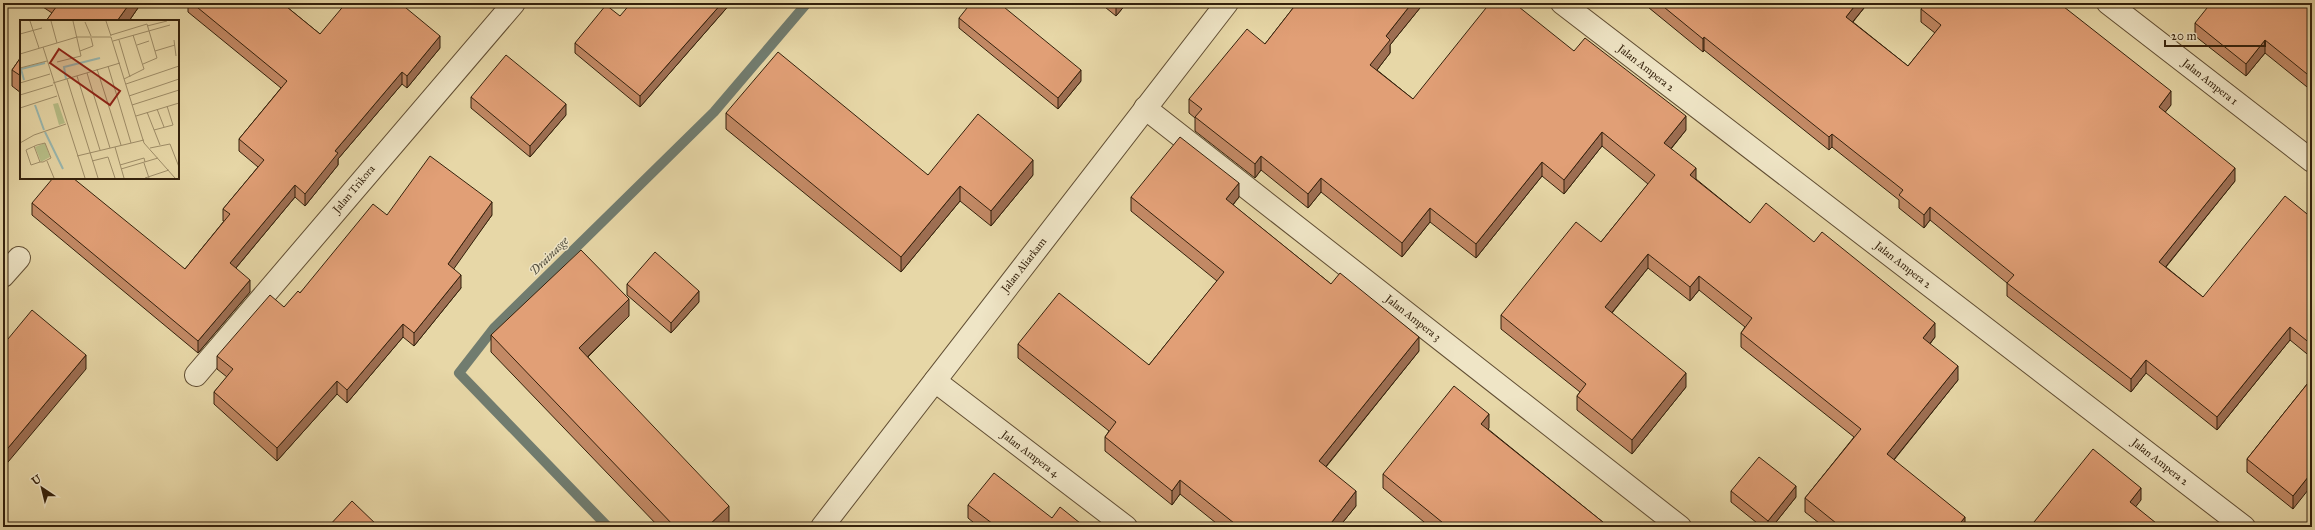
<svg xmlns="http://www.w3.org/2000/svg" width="2315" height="530" font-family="'IM FELL Great Primer',serif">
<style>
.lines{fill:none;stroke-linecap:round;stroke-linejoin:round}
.stream{stroke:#717c6f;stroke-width:10}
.minor-casing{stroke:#614e33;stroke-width:24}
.minor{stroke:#efe5c6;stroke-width:22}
.wall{fill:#c28965;stroke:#34210c}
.shaded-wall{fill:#9e6f53;stroke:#34210c}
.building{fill:#e19f76;stroke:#34210c}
.labels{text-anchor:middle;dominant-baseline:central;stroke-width:3;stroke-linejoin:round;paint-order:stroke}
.street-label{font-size:11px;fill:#34210c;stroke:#efe5c6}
.water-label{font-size:12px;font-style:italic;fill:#524e3e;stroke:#efe5c6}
.inset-river{fill:none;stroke:#99b8b1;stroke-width:2}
.inset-road{fill:none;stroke:#9f8e69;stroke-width:1}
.view{fill:#8f2418;fill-opacity:0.15;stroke:#8f2418;stroke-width:2}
.inset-edge{fill:none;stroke:#34210c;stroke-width:2}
</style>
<rect width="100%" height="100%" fill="#e7d7a7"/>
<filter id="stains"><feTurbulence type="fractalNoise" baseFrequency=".005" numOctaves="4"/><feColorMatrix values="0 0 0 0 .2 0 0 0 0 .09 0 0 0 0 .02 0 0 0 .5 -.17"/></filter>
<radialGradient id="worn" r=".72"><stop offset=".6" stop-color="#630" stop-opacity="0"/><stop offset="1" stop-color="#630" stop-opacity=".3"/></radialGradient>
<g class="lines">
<!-- stream -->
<path class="stream" d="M608 527 459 373 494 328 714 112 807 3"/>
<!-- minor casing -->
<g class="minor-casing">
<g id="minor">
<path d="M1562 3 2244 527"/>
<path d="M2108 3 2312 161"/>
<path d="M1145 108 1680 527"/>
<path d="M3 276 19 258"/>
<path d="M196 375 514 3"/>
<path d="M935 381 1126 527"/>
<path d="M822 527 1227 3"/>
</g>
</g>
<!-- minor -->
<use href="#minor" class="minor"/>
</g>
<!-- wall -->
<g class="wall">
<path d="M37 3H140V5L129 21H46L52 13Z"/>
<path d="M188 3H282L320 34 440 48 407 88 402 84 338 159V165L305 206 295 197 236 268 250 292 198 353 32 215V203L185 269 224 221H223V209L258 167 239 151V139L281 88 188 12Z"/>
<path d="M731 3 640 107 575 53V43L620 16Z"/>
<path d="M1100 3H1127L1116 16Z"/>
<path d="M1297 3H1424L1390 45V53L1377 70 1413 99 1574 51 1686 130 1671 149 1696 179 1750 223 1935 337 1930 344 1958 380 1894 460 1965 527H1824L1805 512V498L1854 437 1741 347V333L1745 327 1699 290 1690 301 1648 268 1612 313 1686 387 1632 454 1577 410V396L1580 392 1501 329V315L1601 242 1648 184 1602 146 1564 194 1542 176 1476 258 1430 222 1402 257 1321 192 1308 208 1261 170 1255 178 1195 131V118L1189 113V99L1265 44Z"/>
<path d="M1643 3H1868L1853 22 1908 66 1935 33 1921 22V9L1925 5 1923 3H2059L2171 105 2165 112 2235 181 2166 267 2203 297 2312 218V358L2290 340 2217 430 2146 373 2131 392 2007 296V283L1930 220 1924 228 1899 208V200L1832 147 1829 150 1704 50 1703 52Z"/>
<path d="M2312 8V91L2265 53 2246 76 2195 36V23L2311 10Z"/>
<path d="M959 18 1081 81 1058 109 959 28Z"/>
<path d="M21 57V93L12 86V70Z"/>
<path d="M471 97 566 115 530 157 471 108Z"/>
<path d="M726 113 928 175H1033L991 226 960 201 901 272 726 129Z"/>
<path d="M1131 197H1239L1233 205 1331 284 1419 351 1326 467 1356 506 1339 527H1221L1180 494 1172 505 1105 451V437L1109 431 1018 358V344L1149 365 1217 281 1131 211Z"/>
<path d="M387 215H492L453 268 461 288 414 346 403 337 347 403 337 394 277 461 214 404V392L227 377 217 369V356L284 307Z"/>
<path d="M627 284 699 302 671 333 627 295Z"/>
<path d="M629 316 588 357 729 522 724 527H659L491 352V335Z"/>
<path d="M2312 378 2293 509 2247 472V459Z"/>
<path d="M1489 428 1488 429 1609 527H1430L1383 488V474Z"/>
<path d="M1731 491 1796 497 1772 527H1762L1731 502Z"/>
<path d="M968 505 1052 518 1085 527H979L968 518Z"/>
</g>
<!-- shaded-wall -->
<g class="shaded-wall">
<path d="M3 3H7L3 8Z"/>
<path d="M130 3H140V5L129 21H117Z"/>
<path d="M722 3H731L640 107V96Z"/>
<path d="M1116 3H1127L1116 16Z"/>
<path d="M1412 3H1424L1390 45V53L1370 79V65L1386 36Z"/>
<path d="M1857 3H1868L1846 30V17Z"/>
<path d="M440 36V48L407 88V76Z"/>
<path d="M1704 37V50L1703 52V39Z"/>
<path d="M2265 40V53L2246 76V64Z"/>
<path d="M1081 70V81L1058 109V98Z"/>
<path d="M402 72V84L338 159V165L305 206V194L335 151Z"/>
<path d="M2171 91V105L2159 120V107Z"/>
<path d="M566 104V115L530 157V146Z"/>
<path d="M1686 116V130L1664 157V143Z"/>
<path d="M1602 132V146L1564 194V180Z"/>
<path d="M1832 134V147L1829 150V137Z"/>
<path d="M1261 156V170L1255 178V164Z"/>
<path d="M1033 160V175L991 226V211Z"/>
<path d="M1542 162V176L1476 258V244Z"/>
<path d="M1696 168V182L1690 175Z"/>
<path d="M2235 168V181L2159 275V262Z"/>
<path d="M1321 178V192L1308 208V194Z"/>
<path d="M1239 183V197L1226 213V199Z"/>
<path d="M295 185V197L230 275V263Z"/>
<path d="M960 186V201L901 272V257Z"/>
<path d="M492 202V215L448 277V264Z"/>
<path d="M1930 207V220L1924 228V215Z"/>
<path d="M1430 208V222L1402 257V243Z"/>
<path d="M1648 254V268L1605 321V307Z"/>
<path d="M461 275V288L414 346V333Z"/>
<path d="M1699 276V290L1690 301V287Z"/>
<path d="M250 280V292L198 353V341Z"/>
<path d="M699 291V302L671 333V323Z"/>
<path d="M629 299V316L579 365V348Z"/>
<path d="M1935 323V337L1923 352V338Z"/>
<path d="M403 324V337L347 403V390Z"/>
<path d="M2290 327V340L2217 430V417Z"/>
<path d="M1419 337V351L1319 475V461Z"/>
<path d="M86 355V369L3 468V454Z"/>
<path d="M2146 360V373L2131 392V379Z"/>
<path d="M1958 366V380L1887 468V454Z"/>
<path d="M1686 373V387L1632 454V440Z"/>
<path d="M337 381V394L277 461V448Z"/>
<path d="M1489 414V428L1481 438V424Z"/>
<path d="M2312 472V485L2293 509V496Z"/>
<path d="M1180 480V494L1172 505V491Z"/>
<path d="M1796 486V497L1772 527H1768V521Z"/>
<path d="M2141 488V500L2130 514V502Z"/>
<path d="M1356 491V506L1339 527H1328Z"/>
<path d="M729 506V522L724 527H707Z"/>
<path d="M1965 517V527H1958V526Z"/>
</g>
<!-- building -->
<g class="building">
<path d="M59 3H130L117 21H46Z"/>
<path d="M192 3H282L320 34 346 3H400L440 36 407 76 402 72 335 151 338 153 305 194 295 185 230 263 250 280 198 341 32 203 53 178H73L185 269 230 214 223 209 264 160 239 139 287 81Z"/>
<path d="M631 3H722L640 96 575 43 606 5 620 16Z"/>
<path d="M971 3H999L1081 70 1058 98 959 18Z"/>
<path d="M1297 3H1412L1386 36 1390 40 1370 65 1413 99 1490 3H1514L1574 51 1585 38 1686 116 1664 143 1696 168 1690 175 1750 223 1766 203 1814 242 1822 232 1935 323 1923 338 1958 366 1887 454 1965 517 1958 526 1959 527H1833L1836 523 1805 498 1861 429 1741 333 1752 318 1699 276 1690 287 1648 254 1605 307 1686 373 1632 440 1577 396 1586 384 1501 315 1576 222 1601 242 1655 175 1602 132 1564 180 1542 162 1476 244 1430 208 1402 243 1321 178 1308 194 1261 156 1255 164 1195 117 1202 109 1189 99 1247 29 1265 44Z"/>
<path d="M1659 3H1857L1846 17 1908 66 1941 25 1921 9 1926 3H2059L2171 91 2159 107 2235 168 2159 262 2203 297 2285 196 2312 218V345L2290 327 2217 417 2146 360 2131 379 2007 283 2014 275 1930 207 1924 215 1899 195 1903 190 1832 134 1829 137 1704 37 1703 39Z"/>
<path d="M2211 3H2302L2311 10 2312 8V78L2265 40 2246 64 2195 23Z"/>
<path d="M778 52 928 175 978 114 1033 160 991 211 960 186 901 257 726 113Z"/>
<path d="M506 55 566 104 530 146 471 97Z"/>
<path d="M21 57V76L12 70Z"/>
<path d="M1180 137 1239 183 1226 199 1331 284 1340 273 1419 337 1319 461 1356 491 1328 527H1239L1180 480 1172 491 1105 437 1116 422 1018 344 1059 293 1149 365 1224 272 1131 197Z"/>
<path d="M430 156 492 202 448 264 461 275 414 333 403 324 347 390 337 381 277 448 214 392 233 369 217 356 270 295 284 307 298 291 300 293 373 204 387 215Z"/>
<path d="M581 250 629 299 579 348 729 506 707 527H675L491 335Z"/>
<path d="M655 252 699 291 671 323 627 284Z"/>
<path d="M32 310 86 355 3 454V345Z"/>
<path d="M2312 378V472L2293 496 2247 459Z"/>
<path d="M1454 386 1489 414 1481 424 1609 527H1448L1383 474Z"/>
<path d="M2093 449 2141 488 2130 502 2161 527H2030Z"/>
<path d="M1759 457 1796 486 1768 521 1731 491Z"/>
<path d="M994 473 1052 518 1060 507 1085 527H997L968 505Z"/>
<path d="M352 501 379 527H328Z"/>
</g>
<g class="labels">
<!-- street labels -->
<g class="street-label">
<text transform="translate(1646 68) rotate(38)">Jalan Ampera 2</text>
<text transform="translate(2210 82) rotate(38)">Jalan Ampera 1</text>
<text transform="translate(354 189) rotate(-50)">Jalan Trikora</text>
<text transform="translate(1024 265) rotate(-52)">Jalan Aliarkam</text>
<text transform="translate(1903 265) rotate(38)">Jalan Ampera 2</text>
<text transform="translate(1413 318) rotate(38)">Jalan Ampera 3</text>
<text transform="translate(1030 454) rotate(37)">Jalan Ampera 4</text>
<text transform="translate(2160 462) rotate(38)">Jalan Ampera 2</text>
</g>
<!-- water labels -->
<g class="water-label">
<text transform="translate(549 256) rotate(-45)">Drainasge</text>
</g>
</g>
<!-- overview -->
<g transform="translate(20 20)">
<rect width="159" height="159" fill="#e7d7a7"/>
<path d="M38 83 45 103 39 105 33 84ZM25 123 30 137 21 142 15 127Z" fill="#b7be87"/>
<path class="inset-river" d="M46 59 44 47 80 38M4 60 1 49 25 43M15 85 24 110M25 112 43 149"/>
<path class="inset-road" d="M10 1 19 28M31 1 37 23M86 1 91 16M65 2 71 16M127 6 147 1M0 14 22 8M91 15 127 4 137 38 123 44M99 20 110 57M154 20 156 36M93 21 150 5M117 25 129 21M23 27 65 158M60 31 73 26 71 18M135 31 155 25M0 34 57 17H91L124 123 155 158M37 42 61 36 53 1M88 46 111 123M0 48 27 41M77 49 101 125M67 53 90 128M57 56 80 130M47 59 78 158M104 59 124 49 113 15M0 63 30 54M33 63 100 43M106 64 159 46M0 75 33 65M109 76 159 59M112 85 159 70M0 88 37 76M137 89 144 107M127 92 140 125M116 96 159 83M134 110 153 105 147 86M0 123 14 115 46 104M14 126 20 142H23L31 138 25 123 17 125 8 129 6 130 11 145 20 142M95 127 104 158M130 128 150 124 159 147M57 136 124 120M27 141 34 158M72 141 88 137 95 158M124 143 129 158M100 145 124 138 125 142M101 149 138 138M125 158 149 150"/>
<path class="view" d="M39 29 100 71 90 85 30 43Z"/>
<rect width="159" height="159" class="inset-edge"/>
</g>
<!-- margin -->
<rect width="2315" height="530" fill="none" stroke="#e7d7a7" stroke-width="16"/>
<rect x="4" y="4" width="2307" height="522" fill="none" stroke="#34210c" stroke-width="2"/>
<rect x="8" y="8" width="2299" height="514" fill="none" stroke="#34210c"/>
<!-- north arrow -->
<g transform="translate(42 488) rotate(325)" stroke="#efe5c6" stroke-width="3" paint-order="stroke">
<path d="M0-3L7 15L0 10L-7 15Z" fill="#34210c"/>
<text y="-6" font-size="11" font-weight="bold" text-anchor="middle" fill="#34210c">U</text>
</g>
<!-- scale -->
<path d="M2165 40v6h100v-6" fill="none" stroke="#34210c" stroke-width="2"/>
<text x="2171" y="40" font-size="12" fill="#34210c" stroke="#efe5c6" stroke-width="3" paint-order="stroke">20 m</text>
<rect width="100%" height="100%" filter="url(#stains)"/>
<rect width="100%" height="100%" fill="url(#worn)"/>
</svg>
